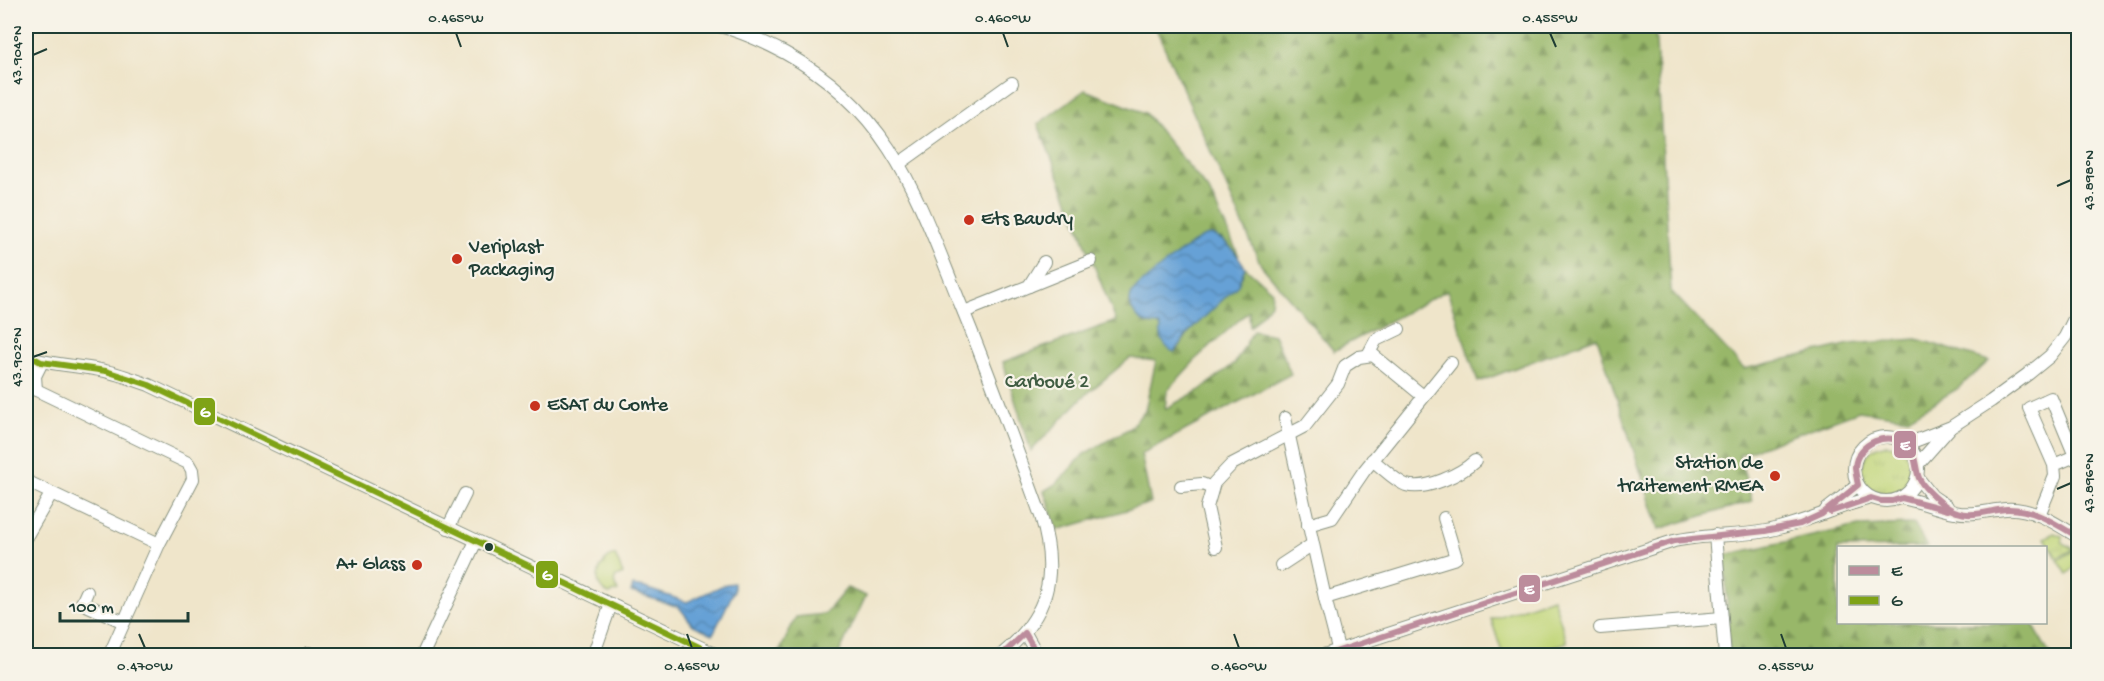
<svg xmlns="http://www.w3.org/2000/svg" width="2104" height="681" font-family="'Gochi Hand',sans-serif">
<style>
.grass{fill:url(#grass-tufts);stroke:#708a56;stroke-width:1.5}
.forest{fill:url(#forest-firs);stroke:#5c7a4e;stroke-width:1.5}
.garden{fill:#c1d679;stroke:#708a56;stroke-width:1.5}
.water{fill:url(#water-waves);stroke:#426f85;stroke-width:1.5}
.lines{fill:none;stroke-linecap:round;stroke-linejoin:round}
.minor-casing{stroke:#87917f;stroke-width:14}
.minor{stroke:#fff;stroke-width:12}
.bus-1-casing{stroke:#f7f3e8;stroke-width:10}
.bus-2-casing{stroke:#f7f3e8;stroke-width:10}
.bus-1{stroke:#bc8c9c;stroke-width:6}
.bus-2{stroke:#7fa316;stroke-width:6}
.ticks{fill:none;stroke:#1f3d34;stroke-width:2}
.poi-dot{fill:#c8321e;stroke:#f7f3e8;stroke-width:2}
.bus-dot{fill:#1f3d34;stroke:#f7f3e8;stroke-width:2}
.labels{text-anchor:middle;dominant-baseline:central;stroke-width:4.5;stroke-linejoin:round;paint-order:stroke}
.poi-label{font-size:20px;fill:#1f3d34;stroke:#f7f3e8;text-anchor:start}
.park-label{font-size:20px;fill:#3f5c42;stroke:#f7f3e8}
.line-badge{stroke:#f7f3e8;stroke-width:2}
.badge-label{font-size:16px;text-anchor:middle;font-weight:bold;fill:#fff}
.neatline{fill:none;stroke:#1f3d34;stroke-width:2}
.ticks-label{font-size:15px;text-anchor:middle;fill:#1f3d34}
</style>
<defs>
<pattern id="grass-tufts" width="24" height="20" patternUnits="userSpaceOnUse" patternTransform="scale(1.5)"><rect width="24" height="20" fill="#c1d679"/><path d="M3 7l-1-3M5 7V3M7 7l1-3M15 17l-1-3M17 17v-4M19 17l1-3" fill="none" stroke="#a5b969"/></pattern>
<pattern id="forest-firs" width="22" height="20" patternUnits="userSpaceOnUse" patternTransform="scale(1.5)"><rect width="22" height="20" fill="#98b769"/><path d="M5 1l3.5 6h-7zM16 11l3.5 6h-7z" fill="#7b9657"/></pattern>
<pattern id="water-waves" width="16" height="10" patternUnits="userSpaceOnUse" patternTransform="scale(1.5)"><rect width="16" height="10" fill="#66a1d6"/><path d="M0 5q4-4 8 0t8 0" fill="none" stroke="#5384ae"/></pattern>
</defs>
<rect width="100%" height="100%" fill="#f7f3e8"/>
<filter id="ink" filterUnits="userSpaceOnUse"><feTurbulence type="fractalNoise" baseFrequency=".0167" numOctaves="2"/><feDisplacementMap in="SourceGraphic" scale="12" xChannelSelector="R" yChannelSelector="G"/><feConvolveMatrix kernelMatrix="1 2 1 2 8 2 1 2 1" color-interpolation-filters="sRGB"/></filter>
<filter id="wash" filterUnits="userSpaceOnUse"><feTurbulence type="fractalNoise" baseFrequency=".008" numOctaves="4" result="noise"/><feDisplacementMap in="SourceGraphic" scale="24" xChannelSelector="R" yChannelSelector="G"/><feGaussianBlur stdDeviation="1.35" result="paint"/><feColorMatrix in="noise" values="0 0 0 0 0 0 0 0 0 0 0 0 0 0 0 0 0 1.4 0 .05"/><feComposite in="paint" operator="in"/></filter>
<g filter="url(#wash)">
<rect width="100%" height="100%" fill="#efe5ca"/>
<!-- grass -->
<g class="grass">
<circle cx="1887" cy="470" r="25"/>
<path d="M2054 533 2062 536V542L2074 549 2057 558 2045 538Z"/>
<path d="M2075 550 2078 551V564L2067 574 2058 560Z"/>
<path d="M615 555 623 574 616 577 614 582 618 591 609 594C590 586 598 560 615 555Z"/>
</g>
<!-- forest -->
<g class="forest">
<path d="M1155 26H1655L1671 291 1744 369 1850 344 1917 339 1989 361 1957 389 1908 418 1859 411 1739 455 1752 501 1659 529 1597 337 1478 382 1447 290 1334 351 1261 265Z"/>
<path d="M1085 90 1145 113 1209 191 1239 256 1221 238 1169 261 1132 293 1130 302 1132 310 1159 325 1177 351 1189 332 1242 277 1245 267 1272 291 1271 304 1250 327 1249 311 1199 356 1167 391 1165 409 1200 390 1235 363 1253 331 1274 335 1291 374 1141 454 1151 503 1057 530 1044 491 1057 483 1084 454 1130 428 1145 410 1156 361 1130 358 1083 397 1031 451 1003 362 1116 321 1038 124Z"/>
<path d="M1914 524 1927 547 1838 548V622L2032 623 2050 655H1729L1725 555 1858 526Z"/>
<path d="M847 588 866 596 838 655H778L796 617 825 614Z"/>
</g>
<!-- garden -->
<path class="garden" d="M1553 598 1567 642 1528 655H1503L1491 619Z"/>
<!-- water -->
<g class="water">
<path d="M1212 235C1227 240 1237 254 1245 267L1238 285 1189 332 1174 352C1165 348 1159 338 1161 328L1159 325C1148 325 1141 323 1135 314 1130 308 1128 299 1133 292 1139 283 1192 242 1203 237 1205 236 1209 235 1212 235Z"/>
<path d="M734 583V591L713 634 693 625 679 607 631 592 633 586 645 588 687 602 726 584Z"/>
</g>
</g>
<g filter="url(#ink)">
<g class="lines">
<!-- minor casing -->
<g class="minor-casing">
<g id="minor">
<path d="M718 26C741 31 764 42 785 53 892 112 917 197 960 303 989 373 1015 445 1041 516 1059 575 1049 616 1000 656"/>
<path d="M900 163 1012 83"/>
<path d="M1029 286 1091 261"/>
<path d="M964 312 1029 286 1044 262"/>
<path d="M1368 355 1376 340 1399 329"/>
<path d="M26 357C50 365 75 365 100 370 117 373 133 379 149 385L719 656"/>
<path d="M26 385 188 463 192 470 193 479 159 544 109 656"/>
<path d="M36 390 35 376 42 362"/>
<path d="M1285 418 1325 598 1340 656"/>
<circle cx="1886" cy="469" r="32"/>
<path d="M1907 444 1951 427 1991 401 2028 374 2050 356 2065 337 2078 311"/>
<path d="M1372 460C1382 467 1395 481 1406 485 1426 491 1461 474 1475 461"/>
<path d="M1918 464 1949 429"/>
<path d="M1918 478 1932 496 1947 506"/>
<path d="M26 481 159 544"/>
<path d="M1181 486 1202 484 1212 488"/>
<path d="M1902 498C1920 501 1937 509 1955 512 1973 516 1989 510 2006 509 2032 507 2057 524 2078 537"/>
<path d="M1826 510 1858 485"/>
<path d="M2039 515 2055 476 2054 465 2029 408 2051 398 2075 456 2054 465"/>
<path d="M1308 525 1332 518 1364 471 1451 363"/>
<path d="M448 528 465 494"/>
<path d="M1715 535 1725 656"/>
<path d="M26 537 51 494"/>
<path d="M1216 547 1207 507 1214 483 1232 464 1305 426 1338 384 1345 366 1359 357 1373 355 1423 396"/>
<path d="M1281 565 1313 544"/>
<path d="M87 592 82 603 124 622"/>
<path d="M1325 598 1456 558 1444 518"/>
<path d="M1600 628 1722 618"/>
<path d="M1025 633 1038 656"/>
<path d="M309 653 315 656"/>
<path d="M422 656 476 541"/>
<path d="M593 656 611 604"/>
<path d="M1321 656 1674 541C1705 534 1735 537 1766 531 1802 524 1836 507 1871 498"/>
</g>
</g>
<!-- minor -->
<use href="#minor" class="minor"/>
<!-- bus-1 casing -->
<g class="bus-1-casing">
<g id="bus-1">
<path d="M1830 512 1871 498 1881 501H1892L1902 498 1948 510"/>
<path d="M1001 656 1025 633 1038 656"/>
<path d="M1323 656 1674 541 1765 531 1800 524 1822 514 1858 485C1857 479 1855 472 1855 467 1857 443 1889 429 1907 446 1916 454 1915 465 1918 475 1920 486 1946 509 1957 512 1973 518 1990 510 2007 509 2033 508 2056 524 2078 537"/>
</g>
</g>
<!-- bus-2 casing -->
<g class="bus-2-casing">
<path id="bus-2" d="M26 354 41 362 106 371 149 385 718 656"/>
</g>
<!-- bus-1 -->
<use href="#bus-1" class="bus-1"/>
<!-- bus-2 -->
<use href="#bus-2" class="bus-2"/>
</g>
</g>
<!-- ticks -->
<path class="ticks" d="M456 33 461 47M1003 33 1008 47M1550 33 1556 47M33 55 47 49M2057 186 2071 180M33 357 47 352M2057 489 2071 483M139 634 145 648M687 634 692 648M1234 634 1239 648M1781 634 1786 648"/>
<!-- markers -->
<g class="poi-dot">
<circle cx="969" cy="220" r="6"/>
<circle cx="457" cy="259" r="6"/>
<circle cx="535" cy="406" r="6"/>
<circle cx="1775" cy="476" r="6"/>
<circle cx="417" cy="565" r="6"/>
</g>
<circle class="bus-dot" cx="489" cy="547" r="5"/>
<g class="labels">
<!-- poi labels -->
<g class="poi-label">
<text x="981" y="220">Ets Baudry</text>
<text x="469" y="248">Veriplast<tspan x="469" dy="23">Packaging</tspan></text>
<text x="547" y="406">ESAT du Conte</text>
<text x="1763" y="464" text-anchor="end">Station de<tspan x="1763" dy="23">traitement RMEA</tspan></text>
<text x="405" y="565" text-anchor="end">A+ Glass</text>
</g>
<!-- park labels -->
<g class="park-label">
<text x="1047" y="383">Carboué 2</text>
</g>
</g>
<g class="line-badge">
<rect x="193" y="397" width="23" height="29" rx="6" fill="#7fa316"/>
<rect x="1893" y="430" width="24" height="29" rx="6" fill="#bc8c9c"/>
<rect x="535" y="560" width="24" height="29" rx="6" fill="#7fa316"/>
<rect x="1518" y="574" width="23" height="29" rx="6" fill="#bc8c9c"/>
</g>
<g class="badge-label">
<text x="205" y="417">G</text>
<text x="1905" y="450">E</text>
<text x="547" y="580">G</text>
<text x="1529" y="594">E</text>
</g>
<!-- margin -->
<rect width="2104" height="681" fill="none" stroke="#f7f3e8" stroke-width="66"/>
<!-- legend -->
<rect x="1837" y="546" width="210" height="78" fill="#f7f3e8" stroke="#a1aaa0" stroke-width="1.5"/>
<rect x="1849" y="566" width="30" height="9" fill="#bc8c9c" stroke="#a1aaa0" stroke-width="1.5"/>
<text x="1891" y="576" font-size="18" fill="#1f3d34">E</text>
<rect x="1849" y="596" width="30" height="9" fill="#7fa316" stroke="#a1aaa0" stroke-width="1.5"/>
<text x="1891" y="606" font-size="18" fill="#1f3d34">G</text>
<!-- scale -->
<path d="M60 612v9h128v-9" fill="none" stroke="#1f3d34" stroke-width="3"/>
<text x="69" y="612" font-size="18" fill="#1f3d34" stroke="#f7f3e8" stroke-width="4.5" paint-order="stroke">100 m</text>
<rect x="33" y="33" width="2038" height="615" class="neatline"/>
<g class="ticks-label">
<text x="456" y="22">0.465°W</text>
<text x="1003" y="22">0.460°W</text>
<text x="1550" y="22">0.455°W</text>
<text transform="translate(16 55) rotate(-90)" y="5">43.904°N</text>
<text transform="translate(2088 180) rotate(-90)" y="5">43.898°N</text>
<text transform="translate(16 357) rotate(-90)" y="5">43.902°N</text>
<text transform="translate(2088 483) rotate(-90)" y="5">43.896°N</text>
<text x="145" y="670">0.470°W</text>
<text x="692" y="670">0.465°W</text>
<text x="1239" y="670">0.460°W</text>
<text x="1786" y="670">0.455°W</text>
</g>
</svg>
